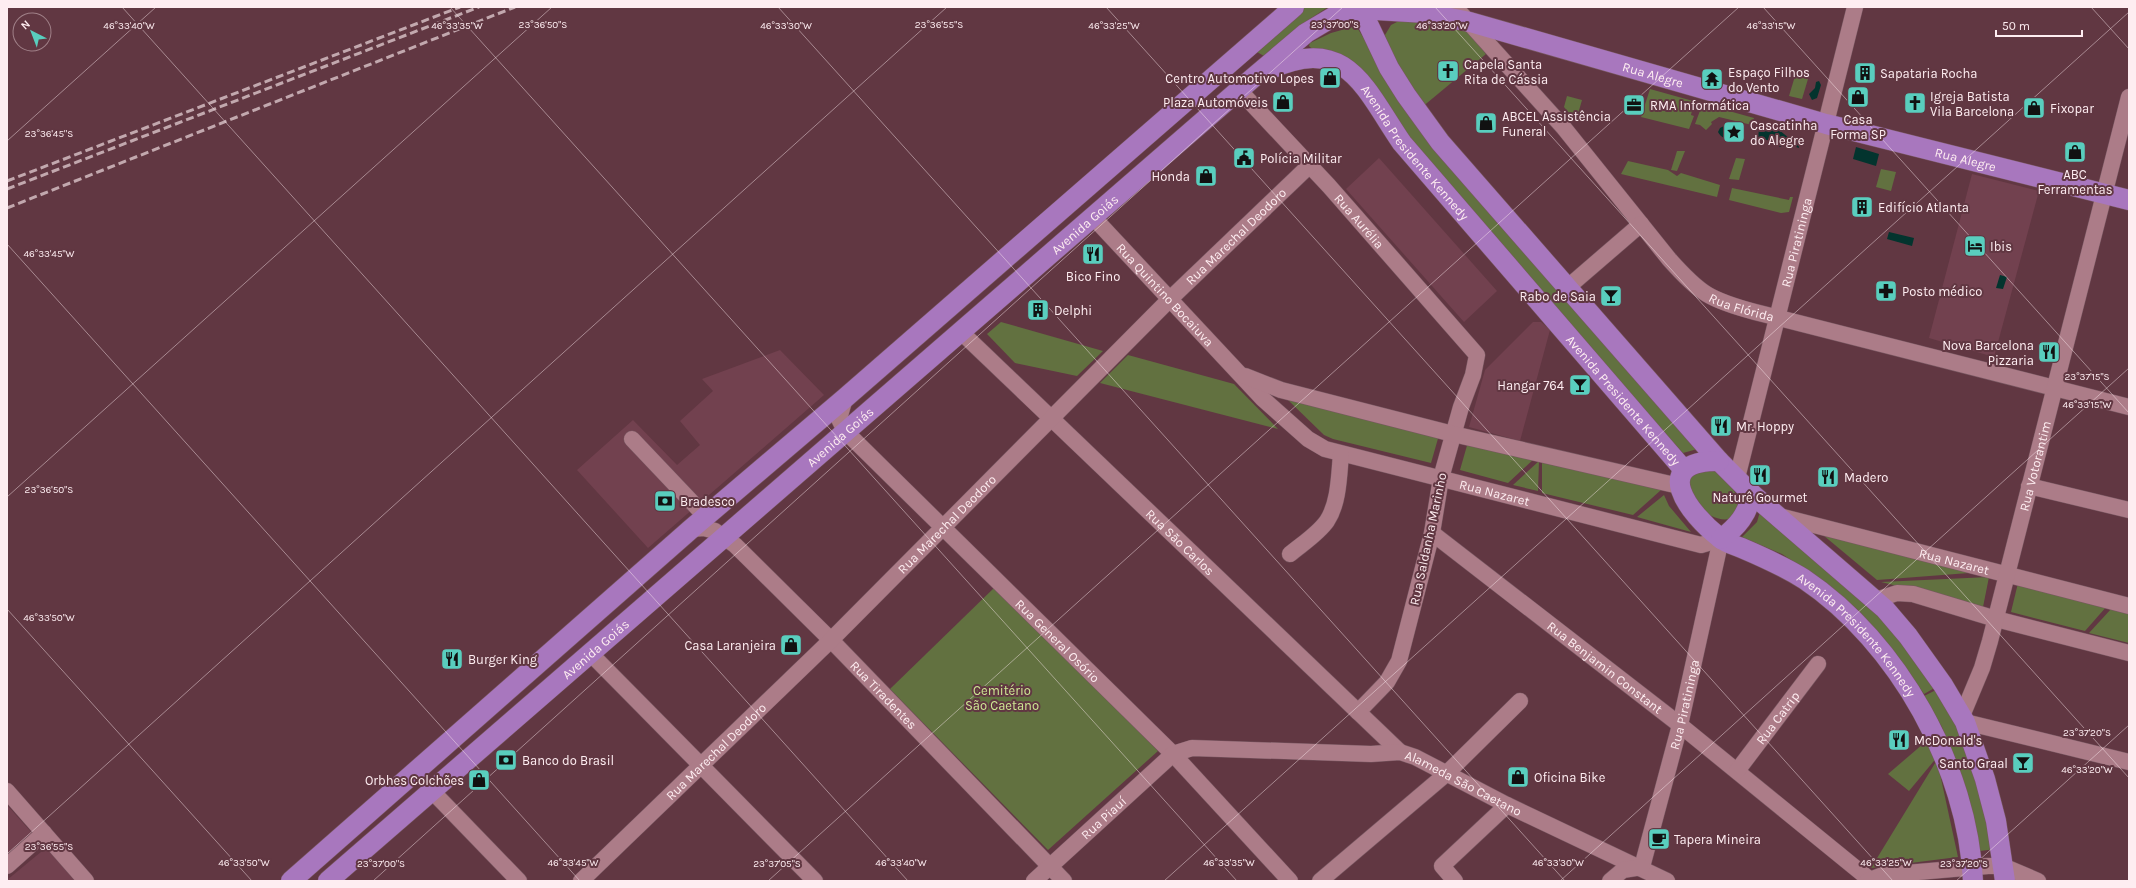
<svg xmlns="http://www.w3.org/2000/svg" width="2136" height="888" font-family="Karla,sans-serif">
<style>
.built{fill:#72414f}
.green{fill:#627140}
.water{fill:#03342e}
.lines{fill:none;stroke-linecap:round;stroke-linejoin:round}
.minor-casing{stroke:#785761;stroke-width:17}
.major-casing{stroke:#785761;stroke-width:21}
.minor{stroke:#ac7c88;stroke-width:16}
.major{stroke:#a877be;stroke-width:20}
.rail{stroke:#c2a8ae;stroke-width:3;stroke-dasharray:8 4;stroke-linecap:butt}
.ticks{fill:none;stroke:#feedf1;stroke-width:1;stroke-opacity:0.45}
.labels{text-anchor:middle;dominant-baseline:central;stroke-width:4;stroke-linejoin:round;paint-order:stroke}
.poi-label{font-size:13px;fill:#feedf1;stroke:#613742;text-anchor:start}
.street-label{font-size:13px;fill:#feedf1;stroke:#613742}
.park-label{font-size:13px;fill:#cde893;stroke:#613742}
.ticks-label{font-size:10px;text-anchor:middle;fill:#feedf1;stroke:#613742;stroke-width:4;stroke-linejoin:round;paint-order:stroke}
</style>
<rect width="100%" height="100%" fill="#613742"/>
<!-- built -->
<g class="built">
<path d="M1379 158 1497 291 1464 322 1346 189Z"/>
<path d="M1972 174 2039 191 1994 357 1929 338Z"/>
<path d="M1533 322H1541L1550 330 1520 441 1469 427 1485 370Z"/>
<path d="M780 350 824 395 648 548 577 470 633 420 677 465 700 445 680 421 713 391 702 379Z"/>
<path d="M7 805 32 833 7 855Z"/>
<path d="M47 847 75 881H7V880Z"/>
</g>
<!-- green -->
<g class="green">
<path d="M1304 7H1328L1299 26 1264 56 1257 52Z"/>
<path d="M1403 19 1458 27 1470 34 1486 54 1421 108 1393 61 1385 35 1391 25Z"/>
<path d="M1356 26 1419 125 1701 448 1683 453 1543 297 1409 139 1309 46 1310 43 1331 33Z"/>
<path d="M1795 76 1808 79 1802 99 1789 96Z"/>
<path d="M1650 89 1754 118 1752 125 1719 117 1711 122 1712 124 1706 130 1700 125 1695 124 1701 108 1693 106 1691 115 1694 116 1689 129 1641 117Z"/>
<path d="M1567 96 1582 100 1576 121 1564 107Z"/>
<path d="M1677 151H1685L1677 171 1671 170Z"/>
<path d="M1736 158 1745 159 1739 180 1729 179Z"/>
<path d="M1628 161 1668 170 1677 176 1681 173 1720 185 1717 197 1621 174Z"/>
<path d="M1881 169 1896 172 1891 191 1876 187Z"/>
<path d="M1732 188 1789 200 1790 197H1793L1789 212 1781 213 1729 200Z"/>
<path d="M1001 322 1103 351 1077 376 1015 363 987 334Z"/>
<path d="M1128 355 1234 384 1278 429 1100 383Z"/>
<path d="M1287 399 1439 435 1431 463 1333 439 1324 435Z"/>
<path d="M1468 442 1535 458 1508 483 1460 470Z"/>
<path d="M1539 461 1538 491 1513 485Z"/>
<path d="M1542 462 1661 490 1633 515 1542 493Z"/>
<path d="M1711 467C1726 482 1751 498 1729 519 1716 522 1699 510 1693 498 1690 492 1690 483 1689 476Z"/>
<path d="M1664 495 1669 506 1691 532 1637 517Z"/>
<path d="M1761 508 1873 603 1938 686 1924 694 1900 659 1857 609 1826 583 1782 554 1742 537 1757 522Z"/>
<path d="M1823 535 1982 572 1877 580Z"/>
<path d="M1989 577 1983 607 1881 582Z"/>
<path d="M2018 583 2107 606 2085 631 2011 612Z"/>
<path d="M995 587 1158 751 1048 850 890 689Z"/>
<path d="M2112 608 2129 613V643L2089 633Z"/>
<path d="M1938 689 1957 720 1983 787 1996 849 1980 851 1966 791 1942 727 1924 696Z"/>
<path d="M1930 738 1938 756 1909 791 1888 774Z"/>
<path d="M1937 760 1958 857 1871 868Z"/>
</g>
<!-- water -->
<g class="water">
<path d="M1819 81 1821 85 1817 98 1812 100 1809 94 1815 88 1816 82Z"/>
<path d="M1724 126 1733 128 1739 133 1737 138C1729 141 1722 139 1718 132L1720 128Z"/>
<path d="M1759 130H1779L1789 138 1798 137 1799 148 1790 145 1780 147 1776 143 1758 137Z"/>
<path d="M1856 147 1879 154 1876 166 1853 159Z"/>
<path d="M1889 232 1914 238 1912 246 1887 239Z"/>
<path d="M2000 275 2007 277 2003 289 1996 288Z"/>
</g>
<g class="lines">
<!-- minor casing -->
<g class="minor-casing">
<g id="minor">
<path id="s1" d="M1455 7 1564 128 1669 259C1700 294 1710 300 1755 312L2129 407"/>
<path id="s2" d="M1239 90 1329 186 1477 355 1473 375 1461 407 1441 478 1432 533 1399 661 1387 682 1358 712"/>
<path id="s3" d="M1093 217 1263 399 1308 439 1325 449 1701 545 1721 539"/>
<path d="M1568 287 1641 224"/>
<path id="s4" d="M960 331 1400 752"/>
<path d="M1245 376 1281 390 1453 434 1679 486"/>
<path id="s5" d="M845 398 839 419 845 431 1173 754 1290 881"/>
<path d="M632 439 706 517"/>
<path id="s6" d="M1737 478 1855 7"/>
<path d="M2029 486 2129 510"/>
<path id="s7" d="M1779 516 2129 606"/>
<path id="s8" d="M691 529 704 528 715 531 735 545 831 640 1064 881"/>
<path id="s9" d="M1432 533 1680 725 1869 879"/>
<path d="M1290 554C1302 544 1318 534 1327 521 1339 503 1339 475 1341 454"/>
<path d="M1876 600 1897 593 1913 594 1996 619 2129 653"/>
<path d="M590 653 815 881"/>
<path id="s10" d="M1962 716 1982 668 1990 641 2129 97"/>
<path d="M1965 722 2129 762"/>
<path id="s11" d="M1737 771 1818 664"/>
<path d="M7 791 86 881"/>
<path d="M432 791 519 881"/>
<path d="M7 866 44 833"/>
<path id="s12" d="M1642 867 1680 725 1721 539"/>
<path id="s13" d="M581 881 831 640 1170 299 1310 165"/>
<path id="s14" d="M1034 881 1173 754 1192 748 1371 754 1400 752 1415 757 1507 805 1667 881"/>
<path d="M1320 881 1446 774 1520 701"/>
<path d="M1455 881 1442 866 1507 805"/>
<path d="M1610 881 1623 870 1642 867"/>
<path d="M1867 881 1883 875 1988 866H2003L2038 881"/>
</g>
</g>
<!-- major casing -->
<g class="major-casing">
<g id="major">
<path d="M1360 7 1389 68 1406 95 1440 142 1719 461 1752 494 1885 609 1908 636 1943 685 1965 722 1985 779 1996 821 2005 881"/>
<path id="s15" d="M1271 69C1347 34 1365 89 1402 143L1684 470"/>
<path id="s16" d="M1719 461C1648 461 1689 514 1720 538 1726 543 1737 546 1744 549 1765 558 1785 567 1804 579 1898 642 1968 768 1973 881"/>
<path d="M1721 539C1738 526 1747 515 1752 494"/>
<path d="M291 881 691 529 845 398 1294 7"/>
<path id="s17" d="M328 881 1254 77 1306 33 1333 17 1362 10H1376L1425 13 1470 22 1826 124 2129 200"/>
</g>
</g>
<!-- minor -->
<use href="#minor" class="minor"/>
<!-- major -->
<use href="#major" class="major"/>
<!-- rail -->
<g class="rail">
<path d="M7 181 460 7"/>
<path d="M7 189 479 7"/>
<path d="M7 208 515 7"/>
</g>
</g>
<!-- ticks -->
<path class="ticks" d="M122 7 908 881M450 7 1237 881M778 7 1565 881M1106 7 1893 881M1435 7 2129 778M1763 7 2129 413M2091 7 2129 49M7 141 156 7M7 244 580 881M7 497 552 7M7 609 252 881M7 854 947 7M373 881 1343 7M768 881 1739 7M1164 881 2129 12M1560 881 2129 368M1956 881 2129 725"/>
<!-- icons -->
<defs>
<g id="church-square" transform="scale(1.15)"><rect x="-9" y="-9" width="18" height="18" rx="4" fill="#59cebe" stroke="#613742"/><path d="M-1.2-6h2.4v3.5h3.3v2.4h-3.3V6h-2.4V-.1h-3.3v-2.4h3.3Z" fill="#111"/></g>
<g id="building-square" transform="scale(1.15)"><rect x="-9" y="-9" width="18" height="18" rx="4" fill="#59cebe" stroke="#613742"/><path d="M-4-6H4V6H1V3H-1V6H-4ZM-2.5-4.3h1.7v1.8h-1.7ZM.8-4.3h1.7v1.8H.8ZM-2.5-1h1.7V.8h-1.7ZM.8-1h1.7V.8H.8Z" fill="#111"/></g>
<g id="shop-square" transform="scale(1.15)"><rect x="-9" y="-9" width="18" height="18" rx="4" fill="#59cebe" stroke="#613742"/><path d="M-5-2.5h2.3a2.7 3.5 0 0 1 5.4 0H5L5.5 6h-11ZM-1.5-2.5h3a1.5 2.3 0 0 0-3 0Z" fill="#111"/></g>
<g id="temple-square" transform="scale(1.15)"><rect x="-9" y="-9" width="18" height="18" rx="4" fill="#59cebe" stroke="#613742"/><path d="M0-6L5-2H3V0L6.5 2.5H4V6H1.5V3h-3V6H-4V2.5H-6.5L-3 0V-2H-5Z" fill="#111"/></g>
<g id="office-square" transform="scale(1.15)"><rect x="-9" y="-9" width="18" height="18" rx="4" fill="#59cebe" stroke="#613742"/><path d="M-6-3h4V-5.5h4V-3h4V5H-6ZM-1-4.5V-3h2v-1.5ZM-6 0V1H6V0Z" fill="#111"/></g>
<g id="sight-square" transform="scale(1.15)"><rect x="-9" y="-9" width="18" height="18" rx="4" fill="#59cebe" stroke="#613742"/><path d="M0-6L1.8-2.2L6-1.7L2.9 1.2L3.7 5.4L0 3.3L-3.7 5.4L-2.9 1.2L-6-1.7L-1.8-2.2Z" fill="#111"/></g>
<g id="civic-square" transform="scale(1.15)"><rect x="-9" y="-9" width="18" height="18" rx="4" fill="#59cebe" stroke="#613742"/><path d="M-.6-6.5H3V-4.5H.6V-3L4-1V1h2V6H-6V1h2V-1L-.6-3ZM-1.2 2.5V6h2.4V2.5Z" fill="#111"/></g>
<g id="hotel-square" transform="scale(1.15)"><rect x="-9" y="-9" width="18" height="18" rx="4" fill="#59cebe" stroke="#613742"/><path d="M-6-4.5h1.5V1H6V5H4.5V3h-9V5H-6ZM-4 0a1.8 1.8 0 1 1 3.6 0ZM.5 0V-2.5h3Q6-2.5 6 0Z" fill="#111"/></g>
<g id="restaurant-square" transform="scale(1.15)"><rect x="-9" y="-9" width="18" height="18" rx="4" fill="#59cebe" stroke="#613742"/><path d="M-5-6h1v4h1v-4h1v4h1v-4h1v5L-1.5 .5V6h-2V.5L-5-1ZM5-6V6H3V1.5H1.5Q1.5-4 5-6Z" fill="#111"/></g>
<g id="pharmacy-square" transform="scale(1.15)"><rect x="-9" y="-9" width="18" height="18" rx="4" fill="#59cebe" stroke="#613742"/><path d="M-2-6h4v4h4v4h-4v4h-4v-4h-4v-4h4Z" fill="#111"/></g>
<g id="bar-square" transform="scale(1.15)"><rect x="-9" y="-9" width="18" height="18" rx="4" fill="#59cebe" stroke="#613742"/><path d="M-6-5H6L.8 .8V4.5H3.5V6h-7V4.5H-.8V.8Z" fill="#111"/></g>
<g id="bank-square" transform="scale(1.15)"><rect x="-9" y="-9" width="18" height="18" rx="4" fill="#59cebe" stroke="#613742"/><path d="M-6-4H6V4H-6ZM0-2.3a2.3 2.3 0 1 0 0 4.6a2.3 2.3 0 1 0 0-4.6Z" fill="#111"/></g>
<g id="cafe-square" transform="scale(1.15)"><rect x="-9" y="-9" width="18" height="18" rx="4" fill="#59cebe" stroke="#613742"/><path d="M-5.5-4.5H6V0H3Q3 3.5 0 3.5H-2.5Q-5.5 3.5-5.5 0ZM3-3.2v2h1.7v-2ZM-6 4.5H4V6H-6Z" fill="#111"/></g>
</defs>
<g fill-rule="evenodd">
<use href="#church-square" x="1448" y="71"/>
<use href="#building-square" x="1865" y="73"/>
<use href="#shop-square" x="1330" y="78"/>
<use href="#temple-square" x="1712" y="79"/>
<use href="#shop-square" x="1858" y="97"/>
<use href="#shop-square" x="1283" y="102"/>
<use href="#church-square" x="1915" y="103"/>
<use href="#office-square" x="1634" y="105"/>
<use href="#shop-square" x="2034" y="108"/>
<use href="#shop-square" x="1486" y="123"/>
<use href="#sight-square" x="1734" y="132"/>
<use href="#shop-square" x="2075" y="152"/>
<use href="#civic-square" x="1244" y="158"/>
<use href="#shop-square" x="1206" y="176"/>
<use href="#building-square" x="1862" y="207"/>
<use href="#hotel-square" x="1975" y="246"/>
<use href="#restaurant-square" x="1093" y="254"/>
<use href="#pharmacy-square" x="1886" y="291"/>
<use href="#bar-square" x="1611" y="296"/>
<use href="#building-square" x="1038" y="310"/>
<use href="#restaurant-square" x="2049" y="352"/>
<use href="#bar-square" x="1580" y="385"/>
<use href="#restaurant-square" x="1721" y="426"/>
<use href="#restaurant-square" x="1760" y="475"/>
<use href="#restaurant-square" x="1828" y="477"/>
<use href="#bank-square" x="665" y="501"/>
<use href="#shop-square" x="791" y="645"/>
<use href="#restaurant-square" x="452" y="659"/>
<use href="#restaurant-square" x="1899" y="740"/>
<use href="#bank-square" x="506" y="760"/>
<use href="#bar-square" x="2023" y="763"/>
<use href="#shop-square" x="1518" y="777"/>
<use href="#shop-square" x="479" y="780"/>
<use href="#cafe-square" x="1659" y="839"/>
</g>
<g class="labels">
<!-- poi labels -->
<g class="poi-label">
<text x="1464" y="64">Capela Santa<tspan x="1464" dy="15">Rita de Cássia</tspan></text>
<text x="1728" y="72">Espaço Filhos<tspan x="1728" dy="15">do Vento</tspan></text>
<text x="1880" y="73">Sapataria Rocha</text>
<text x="1314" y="78" text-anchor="end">Centro Automotivo Lopes</text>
<text x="1930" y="96">Igreja Batista<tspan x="1930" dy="15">Vila Barcelona</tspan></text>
<text x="1268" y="102" text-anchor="end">Plaza Automóveis</text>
<text x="1650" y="105">RMA Informática</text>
<text x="2050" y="108">Fixopar</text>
<text x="1502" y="116">ABCEL Assistência<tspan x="1502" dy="15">Funeral</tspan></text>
<text x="1858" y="119" text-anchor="middle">Casa<tspan x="1858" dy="15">Forma SP</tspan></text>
<text x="1750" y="125">Cascatinha<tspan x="1750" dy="15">do Alegre</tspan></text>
<text x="1260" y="158">Polícia Militar</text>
<text x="2075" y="174" text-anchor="middle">ABC<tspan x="2075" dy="15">Ferramentas</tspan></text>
<text x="1190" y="176" text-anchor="end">Honda</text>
<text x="1878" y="207">Edifício Atlanta</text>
<text x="1990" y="246">Ibis</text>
<text x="1093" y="276" text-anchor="middle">Bico Fino</text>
<text x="1902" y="291">Posto médico</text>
<text x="1596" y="296" text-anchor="end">Rabo de Saia</text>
<text x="1054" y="310">Delphi</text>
<text x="2034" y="345" text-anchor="end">Nova Barcelona<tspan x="2034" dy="15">Pizzaria</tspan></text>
<text x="1564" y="385" text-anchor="end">Hangar 764</text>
<text x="1736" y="426">Mr. Hoppy</text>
<text x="1844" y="477">Madero</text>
<text x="1760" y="497" text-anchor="middle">Naturê Gourmet</text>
<text x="680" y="501">Bradesco</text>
<text x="776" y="645" text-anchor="end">Casa Laranjeira</text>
<text x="468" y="659">Burger King</text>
<text x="1914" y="740">McDonald's</text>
<text x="522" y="760">Banco do Brasil</text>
<text x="2008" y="763" text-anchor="end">Santo Graal</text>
<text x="1534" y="777">Oficina Bike</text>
<text x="464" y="780" text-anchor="end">Orbhes Colchões</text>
<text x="1674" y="839">Tapera Mineira</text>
</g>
<!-- street labels -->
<g class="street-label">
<text stroke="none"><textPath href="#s17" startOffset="1655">Rua Alegre</textPath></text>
<text stroke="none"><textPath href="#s15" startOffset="188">Avenida Presidente Kennedy</textPath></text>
<text stroke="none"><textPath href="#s17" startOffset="1979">Rua Alegre</textPath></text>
<text stroke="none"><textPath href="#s2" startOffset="178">Rua Aurélia</textPath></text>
<text stroke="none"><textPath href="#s17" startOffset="1002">Avenida Goiás</textPath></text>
<text stroke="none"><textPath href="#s13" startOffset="919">Rua Marechal Deodoro</textPath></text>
<text stroke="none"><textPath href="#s6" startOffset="243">Rua Piratininga</textPath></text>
<text stroke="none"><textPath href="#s3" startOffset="106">Rua Quintino Bocaiuva</textPath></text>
<text stroke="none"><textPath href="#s1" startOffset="420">Rua Flórida</textPath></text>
<text stroke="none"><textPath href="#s15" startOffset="512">Avenida Presidente Kennedy</textPath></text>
<text stroke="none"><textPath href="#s17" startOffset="678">Avenida Goiás</textPath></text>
<text stroke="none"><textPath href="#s10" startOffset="261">Rua Votorantim</textPath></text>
<text stroke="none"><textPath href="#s3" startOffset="504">Rua Nazaret</textPath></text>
<text stroke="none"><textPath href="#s13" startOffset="511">Rua Marechal Deodoro</textPath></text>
<text transform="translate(1428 539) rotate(-78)">Rua Saldanha Marinho</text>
<text stroke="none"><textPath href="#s4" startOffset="305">Rua São Carlos</textPath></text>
<text stroke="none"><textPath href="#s7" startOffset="181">Rua Nazaret</textPath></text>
<text stroke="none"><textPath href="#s16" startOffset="291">Avenida Presidente Kennedy</textPath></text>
<text stroke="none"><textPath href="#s5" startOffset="334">Rua General Osório</textPath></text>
<text stroke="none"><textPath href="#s17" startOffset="354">Avenida Goiás</textPath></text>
<text stroke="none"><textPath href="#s9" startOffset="219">Rua Benjamin Constant</textPath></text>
<text stroke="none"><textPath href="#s8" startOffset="260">Rua Tiradentes</textPath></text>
<text stroke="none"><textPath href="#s12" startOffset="168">Rua Piratininga</textPath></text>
<text stroke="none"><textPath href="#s11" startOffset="67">Rua Catrip</textPath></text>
<text stroke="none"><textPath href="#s13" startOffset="187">Rua Marechal Deodoro</textPath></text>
<text stroke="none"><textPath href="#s14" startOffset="487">Alameda São Caetano</textPath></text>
<text stroke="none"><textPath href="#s14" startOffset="94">Rua Piauí</textPath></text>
</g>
<!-- park labels -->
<g class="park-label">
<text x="1002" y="690">Cemitério<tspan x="1002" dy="15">São Caetano</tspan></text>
</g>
</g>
<g class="ticks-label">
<text x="1335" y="28">23°37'00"S</text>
<text x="543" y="28">23°36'50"S</text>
<text x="939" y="28">23°36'55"S</text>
<text x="129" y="29">46°33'40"W</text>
<text x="457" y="29">46°33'35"W</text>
<text x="786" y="29">46°33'30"W</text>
<text x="1114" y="29">46°33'25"W</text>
<text x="1771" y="29">46°33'15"W</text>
<text x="1442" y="29">46°33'20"W</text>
<text x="49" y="137">23°36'45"S</text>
<text x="49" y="257">46°33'45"W</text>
<text x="2087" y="380">23°37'15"S</text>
<text x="2087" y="408">46°33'15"W</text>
<text x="49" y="493">23°36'50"S</text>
<text x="49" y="621">46°33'50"W</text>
<text x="2087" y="736">23°37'20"S</text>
<text x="2087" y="773">46°33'20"W</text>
<text x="49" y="850">23°36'55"S</text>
<text x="244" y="866">46°33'50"W</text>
<text x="573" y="866">46°33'45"W</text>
<text x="901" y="866">46°33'40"W</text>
<text x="1229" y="866">46°33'35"W</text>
<text x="1558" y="866">46°33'30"W</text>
<text x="1886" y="866">46°33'25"W</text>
<text x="381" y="867">23°37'00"S</text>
<text x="777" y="867">23°37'05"S</text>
<text x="1964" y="867">23°37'20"S</text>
</g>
<!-- border -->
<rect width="2136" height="888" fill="none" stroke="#feedf1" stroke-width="16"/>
<!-- north arrow -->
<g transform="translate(32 32) rotate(318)"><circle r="19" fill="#613742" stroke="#a08088"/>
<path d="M0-3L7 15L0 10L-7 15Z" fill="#59cebe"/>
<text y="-6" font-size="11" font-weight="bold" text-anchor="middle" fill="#feedf1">N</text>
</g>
<!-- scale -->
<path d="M1996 30v6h86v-6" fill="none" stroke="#feedf1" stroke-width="2"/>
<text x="2002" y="30" font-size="12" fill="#feedf1" stroke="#613742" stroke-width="3" paint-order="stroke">50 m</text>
</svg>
